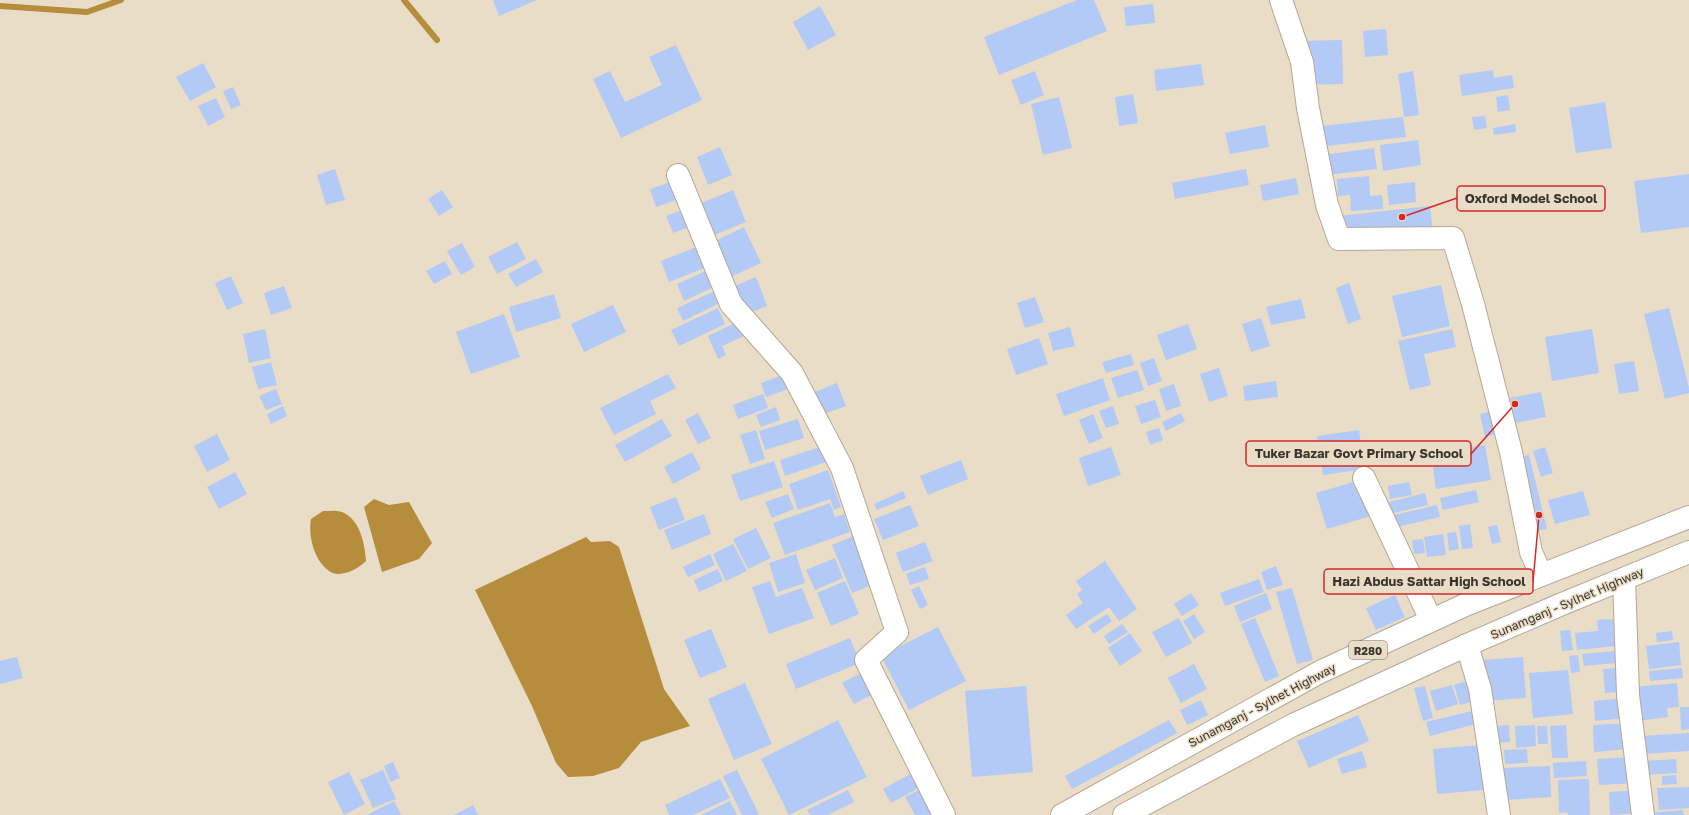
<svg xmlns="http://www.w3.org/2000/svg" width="1689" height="815" font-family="'Golos Text',sans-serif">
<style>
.water{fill:#b68d3c}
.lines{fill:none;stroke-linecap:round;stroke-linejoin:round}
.stream{stroke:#b68d3c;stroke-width:6}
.building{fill:#b2caf5}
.street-casing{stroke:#b4a894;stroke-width:24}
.primary-casing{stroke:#b4a894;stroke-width:24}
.street{stroke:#fff;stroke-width:22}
.primary{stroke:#fff;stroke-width:22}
.labels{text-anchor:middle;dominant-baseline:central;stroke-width:3;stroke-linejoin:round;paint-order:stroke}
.shield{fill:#e9ddc8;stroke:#6e675c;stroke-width:1}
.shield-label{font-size:11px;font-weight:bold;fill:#3a352d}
.street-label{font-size:12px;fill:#3a352d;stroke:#e9ddc8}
.leader{fill:none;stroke:#d62828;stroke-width:1.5}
.callout-dot{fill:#d62828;stroke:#e9ddc8;stroke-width:1.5}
.callout{fill:#e9ddc8;stroke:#d62828;stroke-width:1.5}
.callout-label{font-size:13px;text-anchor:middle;font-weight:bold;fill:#3a352d}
</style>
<rect width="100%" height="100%" fill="#e9ddc8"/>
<!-- water -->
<g class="water">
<path d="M374 499 389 505 409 502 432 543 419 559 382 572 364 507Z"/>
<path d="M323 511C329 511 336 510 342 512 360 519 365 544 366 561 358 569 340 579 329 571 314 560 308 536 311 519Z"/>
<path d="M586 537 591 542 610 541 619 547 664 689 690 726 641 742 619 768 593 776 568 777 556 763 532 706 475 590Z"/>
</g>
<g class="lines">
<!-- stream -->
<g class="stream">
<path d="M404 0 437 40"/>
<path d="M0 6 87 12 121 0"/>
</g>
</g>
<!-- building -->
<g class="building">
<path d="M493 0H537L499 16Z"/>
<path d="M1077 0H1094L1107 31 999 75 984 37Z"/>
<path d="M1153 4 1155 23 1126 26 1124 7Z"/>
<path d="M820 6 836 35 808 50 793 22Z"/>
<path d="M1386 29 1388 55 1365 57 1363 31Z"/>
<path d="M1342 40 1343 84 1297 85 1296 41Z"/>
<path d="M676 45 702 100 621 138 593 79 610 71 625 102 662 85 649 57Z"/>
<path d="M203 63 216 87 190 101 176 77Z"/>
<path d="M1201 64 1204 85 1156 91 1154 70Z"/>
<path d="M1493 70 1494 78 1512 75 1514 88 1462 96 1459 75Z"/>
<path d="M1035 71 1044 95 1021 105 1011 80Z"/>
<path d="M1413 71 1419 115 1404 117 1398 74Z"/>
<path d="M233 87 241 105 231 109 223 91Z"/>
<path d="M1133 94 1138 123 1119 126 1115 97Z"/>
<path d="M1508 95 1510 110 1498 112 1496 97Z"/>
<path d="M1059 97 1072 148 1043 155 1031 104Z"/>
<path d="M216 98 225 117 208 126 198 106Z"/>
<path d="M1605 102 1612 148 1576 153 1569 108Z"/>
<path d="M1485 116 1487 128 1474 130 1472 117Z"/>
<path d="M1403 117 1406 137 1308 148 1321 126Z"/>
<path d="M1515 124 1516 132 1494 135 1493 128Z"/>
<path d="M1265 125 1269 147 1230 154 1225 133Z"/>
<path d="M1418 140 1421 165 1383 171 1380 145Z"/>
<path d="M720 147 732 175 708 185 697 157Z"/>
<path d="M1374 148 1377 169 1319 176 1316 156Z"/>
<path d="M335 169 345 200 326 205 317 175Z"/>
<path d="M1246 169 1249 185 1175 199 1172 183Z"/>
<path d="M1689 174V227L1641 233 1634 181Z"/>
<path d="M1369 176 1370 196 1382 195 1383 209 1351 211 1350 195 1338 196 1337 179Z"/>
<path d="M1296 178 1299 194 1263 201 1260 185Z"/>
<path d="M673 181 679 199 656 207 650 189Z"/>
<path d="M1415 182 1416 202 1389 205 1387 185Z"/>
<path d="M442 190 453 207 439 216 428 199Z"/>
<path d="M733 190 746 222 707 238 694 206Z"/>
<path d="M1430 206 1433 233 1333 245 1330 217Z"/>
<path d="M682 210 689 227 673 233 666 216Z"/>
<path d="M744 227 761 263 726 279 709 244Z"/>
<path d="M517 242 526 259 497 274 488 257Z"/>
<path d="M462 243 475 267 461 275 447 251Z"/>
<path d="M699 246 707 267 669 282 661 261Z"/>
<path d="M536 259 543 272 516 287 508 274Z"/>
<path d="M445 261 452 274 434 284 426 271Z"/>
<path d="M708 270 716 286 684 301 677 284Z"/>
<path d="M231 276 243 303 227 310 215 283Z"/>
<path d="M756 277 767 306 743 315 732 287Z"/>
<path d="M1349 283 1361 319 1348 324 1336 288Z"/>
<path d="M1441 285 1450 326 1402 337 1392 296Z"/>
<path d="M284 286 292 308 271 315 264 293Z"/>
<path d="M715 291 720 303 683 321 677 308Z"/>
<path d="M554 294 561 318 516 332 509 307Z"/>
<path d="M1035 297 1044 322 1025 328 1017 303Z"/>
<path d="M1301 299 1306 318 1271 325 1266 307Z"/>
<path d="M613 305 626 332 584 352 571 324Z"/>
<path d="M718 308 725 324 679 346 671 330Z"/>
<path d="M1669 308 1689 388V393L1665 399 1644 314Z"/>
<path d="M504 314 520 357 471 374 456 332Z"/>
<path d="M1261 318 1270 346 1251 352 1242 324Z"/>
<path d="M737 322 744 336 722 346 726 355 718 359 708 336Z"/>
<path d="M1188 324 1197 349 1166 360 1157 335Z"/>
<path d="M1070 327 1075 346 1053 351 1048 333Z"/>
<path d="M265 329 271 358 249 363 243 334Z"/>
<path d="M1452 329 1456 347 1424 354 1431 385 1410 390 1398 341Z"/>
<path d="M1592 329 1599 373 1552 381 1545 337Z"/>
<path d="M1039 338 1048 364 1016 375 1007 349Z"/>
<path d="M1131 354 1134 365 1106 373 1102 362Z"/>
<path d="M1154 358 1162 381 1148 386 1140 363Z"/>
<path d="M1634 361 1639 391 1619 394 1614 364Z"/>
<path d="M271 362 277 385 258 389 252 367Z"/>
<path d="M1219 368 1228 396 1209 402 1200 374Z"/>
<path d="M1137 370 1144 390 1118 398 1111 378Z"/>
<path d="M668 374 676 388 650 401 656 414 614 435 600 408Z"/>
<path d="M785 374 791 388 766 397 761 383Z"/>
<path d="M1103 378 1110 400 1064 416 1056 394Z"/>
<path d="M1276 381 1278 397 1245 401 1243 386Z"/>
<path d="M837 383 846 406 810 419 802 397Z"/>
<path d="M1174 384 1181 406 1166 411 1159 389Z"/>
<path d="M276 389 282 404 266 410 259 396Z"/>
<path d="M1541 392 1546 417 1515 423 1510 398Z"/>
<path d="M763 394 768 408 738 419 733 405Z"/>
<path d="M1155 400 1161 417 1141 424 1135 406Z"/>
<path d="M283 406 287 416 271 424 267 414Z"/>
<path d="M1113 406 1119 424 1106 428 1099 411Z"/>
<path d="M776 407 780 420 761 427 756 415Z"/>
<path d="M1492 411 1497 434 1485 437 1480 414Z"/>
<path d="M698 413 711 438 698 444 685 420Z"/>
<path d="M1181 413 1185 421 1166 431 1162 422Z"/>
<path d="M1093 414 1103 438 1089 444 1079 420Z"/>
<path d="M662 419 672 436 625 462 615 445Z"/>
<path d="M798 419 804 438 765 450 759 431Z"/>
<path d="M1159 428 1163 440 1150 445 1146 432Z"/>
<path d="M756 430 765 459 750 464 740 435Z"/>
<path d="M1359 430 1365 469 1323 475 1317 436Z"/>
<path d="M217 434 230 460 207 472 194 446Z"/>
<path d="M1485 445 1491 480 1436 489 1431 454Z"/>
<path d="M820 447 826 462 785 476 780 460Z"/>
<path d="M1111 447 1121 475 1088 486 1079 458Z"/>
<path d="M1545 447 1553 473 1541 477 1533 451Z"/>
<path d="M692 452 701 469 673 484 664 467Z"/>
<path d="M1529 455 1547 529 1522 534 1505 461Z"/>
<path d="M961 460 968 479 928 495 920 476Z"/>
<path d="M774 461 783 487 740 501 731 475Z"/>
<path d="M828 470 841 507 834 510 830 499 798 510 789 484Z"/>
<path d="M235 472 247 494 219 509 207 487Z"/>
<path d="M1360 480 1371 516 1327 529 1316 493Z"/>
<path d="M1409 482 1412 495 1390 499 1388 486Z"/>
<path d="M1476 490 1479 502 1443 510 1440 498Z"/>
<path d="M903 491 906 498 877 510 874 504Z"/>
<path d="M1583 491 1590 515 1555 524 1548 500Z"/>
<path d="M1425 493 1428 505 1385 515 1382 504Z"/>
<path d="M788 494 794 509 772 518 765 502Z"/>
<path d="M676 497 685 520 659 530 650 507Z"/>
<path d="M830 503 835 517 844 514 850 532 785 555 773 523Z"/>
<path d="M910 505 919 526 883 540 874 519Z"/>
<path d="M1437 505 1440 517 1393 528 1390 516Z"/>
<path d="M704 514 711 534 672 550 664 530Z"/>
<path d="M1470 524 1473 548 1462 549 1459 526Z"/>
<path d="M1497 525 1501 542 1492 544 1488 527Z"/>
<path d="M756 528 771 558 748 569 733 539Z"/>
<path d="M1456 532 1459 549 1449 551 1447 533Z"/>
<path d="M1443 534 1446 555 1427 557 1424 537Z"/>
<path d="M856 535 877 583 852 593 832 545Z"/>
<path d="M1423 539 1425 553 1414 554 1412 540Z"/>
<path d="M925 542 933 561 903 572 896 553Z"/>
<path d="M733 544 747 571 726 581 713 554Z"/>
<path d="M710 554 715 565 688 577 683 567Z"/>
<path d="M796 554 805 583 778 592 769 563Z"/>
<path d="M835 558 843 578 815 590 806 570Z"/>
<path d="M1105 561 1137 609 1119 621 1109 607 1076 629 1066 615 1083 603 1077 594 1082 590 1076 581Z"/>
<path d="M1276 566 1283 585 1267 590 1261 572Z"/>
<path d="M925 567 929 579 910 585 906 574Z"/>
<path d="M1457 568 1460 586 1446 587 1444 570Z"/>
<path d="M718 569 723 581 699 592 694 580Z"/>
<path d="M1259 579 1264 592 1225 606 1220 593Z"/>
<path d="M770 581 776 597 802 588 814 618 769 634 752 587Z"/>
<path d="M845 581 859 614 831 626 817 593Z"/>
<path d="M919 586 928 605 920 609 911 590Z"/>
<path d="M1292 588 1313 660 1297 664 1276 592Z"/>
<path d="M1191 593 1199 605 1182 616 1174 604Z"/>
<path d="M1266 593 1272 609 1240 622 1234 606Z"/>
<path d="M1395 595 1405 617 1376 630 1366 608Z"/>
<path d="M1107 614 1112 621 1094 634 1088 626Z"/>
<path d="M1194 614 1205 632 1194 639 1183 621Z"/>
<path d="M1179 618 1192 643 1166 657 1152 632Z"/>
<path d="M1255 618 1279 676 1265 682 1241 624Z"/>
<path d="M1613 619 1616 646 1577 650 1575 633 1598 631 1597 620Z"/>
<path d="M1122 624 1128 632 1109 644 1104 636Z"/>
<path d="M938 627 966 681 909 710 881 656Z"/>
<path d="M711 629 727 667 700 678 684 640Z"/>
<path d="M1570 630 1573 650 1562 651 1560 631Z"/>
<path d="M1672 631 1673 640 1657 642 1656 633Z"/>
<path d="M1130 633 1142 651 1120 666 1108 648Z"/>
<path d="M850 638 860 663 796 689 786 664Z"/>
<path d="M1679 642 1681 665 1649 669 1646 646Z"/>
<path d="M1615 651 1616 663 1584 666 1582 654Z"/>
<path d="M1578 655 1580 672 1571 673 1569 656Z"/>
<path d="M17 657 23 678 0 684V661Z"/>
<path d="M1523 657 1526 698 1485 701 1482 660Z"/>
<path d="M1194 664 1207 689 1181 703 1168 678Z"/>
<path d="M1616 668 1618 692 1605 693 1603 669Z"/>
<path d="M1682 668 1683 678 1650 681 1649 671Z"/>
<path d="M1568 670 1573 714 1533 718 1529 673Z"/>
<path d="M863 672 875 693 854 704 842 683Z"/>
<path d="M1472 679 1478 700 1460 705 1454 685Z"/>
<path d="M745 683 772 744 734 760 708 699Z"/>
<path d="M1677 683 1679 707 1667 708 1668 717 1636 721 1633 687Z"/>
<path d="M1452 685 1458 704 1436 711 1430 691Z"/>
<path d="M1026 686 1033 772 972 777 965 691Z"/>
<path d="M1425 686 1433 718 1423 721 1414 688Z"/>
<path d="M1624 698 1626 718 1595 721 1594 701Z"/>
<path d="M1201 700 1208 715 1187 725 1180 710Z"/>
<path d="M1680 707H1689V729L1681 730Z"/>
<path d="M1472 711 1476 724 1430 736 1426 722Z"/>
<path d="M1358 715 1369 741 1309 768 1297 741Z"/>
<path d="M838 720 867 777 789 815 761 759Z"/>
<path d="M1169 720 1177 733 1072 789 1065 776Z"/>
<path d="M1629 723 1631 749 1594 752 1593 725Z"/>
<path d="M1509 725 1510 742 1498 743 1497 726Z"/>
<path d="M1535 725 1536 746 1516 748 1515 726Z"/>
<path d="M1566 725 1568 758H1552L1550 726Z"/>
<path d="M1537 726H1547L1548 744H1538Z"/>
<path d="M1689 733V751L1643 754 1641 736Z"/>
<path d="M1480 745 1484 790 1437 794 1433 749Z"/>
<path d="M1527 749 1528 763 1505 764 1504 750Z"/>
<path d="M1362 751 1367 767 1342 774 1337 759Z"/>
<path d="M1634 757 1636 783 1599 785 1597 759Z"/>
<path d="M1676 759 1677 773 1644 775 1642 761Z"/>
<path d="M1586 761 1587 776 1554 778 1553 763Z"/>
<path d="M393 762 400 778 390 782 384 766Z"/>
<path d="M1550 766 1551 797 1505 800 1503 768Z"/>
<path d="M383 770 396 799 373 808 360 780Z"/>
<path d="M737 770 759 814 757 815H742L723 776Z"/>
<path d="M349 772 365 804 344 815 328 782Z"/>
<path d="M914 772 922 786 891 803 883 789Z"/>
<path d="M1676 775 1677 784 1662 785V776Z"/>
<path d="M720 779 730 798 693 815H669L665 805Z"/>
<path d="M1589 779 1590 815H1568L1567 812 1559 813 1558 780Z"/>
<path d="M1689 787V808L1659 810 1657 788Z"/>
<path d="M923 788 937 815H915L905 797Z"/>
<path d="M848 790 854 802 828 815H810L807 810Z"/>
<path d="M1640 790 1641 813 1610 815 1609 792Z"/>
<path d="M394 801 401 815H367Z"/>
<path d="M730 801 737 815H701Z"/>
<path d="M473 805 478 815H454Z"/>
<path d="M1683 810 1684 815H1649V813Z"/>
</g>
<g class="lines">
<!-- street casing -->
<g class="street-casing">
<g id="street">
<path d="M1281 0 1302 62 1308 108 1327 205 1339 239 1453 238 1473 304 1511 452 1531 552 1541 575"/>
<path d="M678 175 731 304 792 373 842 468 897 632 866 660 944 815"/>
<path d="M1364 478 1431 620"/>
<path d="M1624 579 1628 695 1643 815"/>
<path d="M1467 645 1480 689 1499 815"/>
</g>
</g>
<!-- primary casing -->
<g class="primary-casing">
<g id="primary">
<path d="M1062 815 1320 672 1465 605 1689 517"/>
<path d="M1124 815 1293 725 1467 645 1562 604 1689 552"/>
</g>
</g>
<!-- street -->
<use href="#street" class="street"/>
<!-- primary -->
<use href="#primary" class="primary"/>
</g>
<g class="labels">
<!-- shield labels -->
<rect class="shield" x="1349" y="641" width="38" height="18" rx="3"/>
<g class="shield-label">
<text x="1368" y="650">R280</text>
</g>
<!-- street labels -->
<g class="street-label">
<text transform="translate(1567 603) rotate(-23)">Sunamganj - Sylhet Highway</text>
<text transform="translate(1262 705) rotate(-28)">Sunamganj - Sylhet Highway</text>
</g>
</g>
<!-- callouts -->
<path class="leader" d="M1402 217L1457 198M1515 404L1471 454M1539 515L1533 582"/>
<g class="callout-dot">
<circle cx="1402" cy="217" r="4"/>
<circle cx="1515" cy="404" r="4"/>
<circle cx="1539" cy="515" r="4"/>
</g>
<g class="callout">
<rect x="1457" y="186" width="148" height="25" rx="4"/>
<rect x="1246" y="441" width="225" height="25" rx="4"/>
<rect x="1324" y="569" width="209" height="25" rx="4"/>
</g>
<g class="callout-label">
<text x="1531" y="203">Oxford Model School</text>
<text x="1359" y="458">Tuker Bazar Govt Primary School</text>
<text x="1429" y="586">Hazi Abdus Sattar High School</text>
</g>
</svg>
